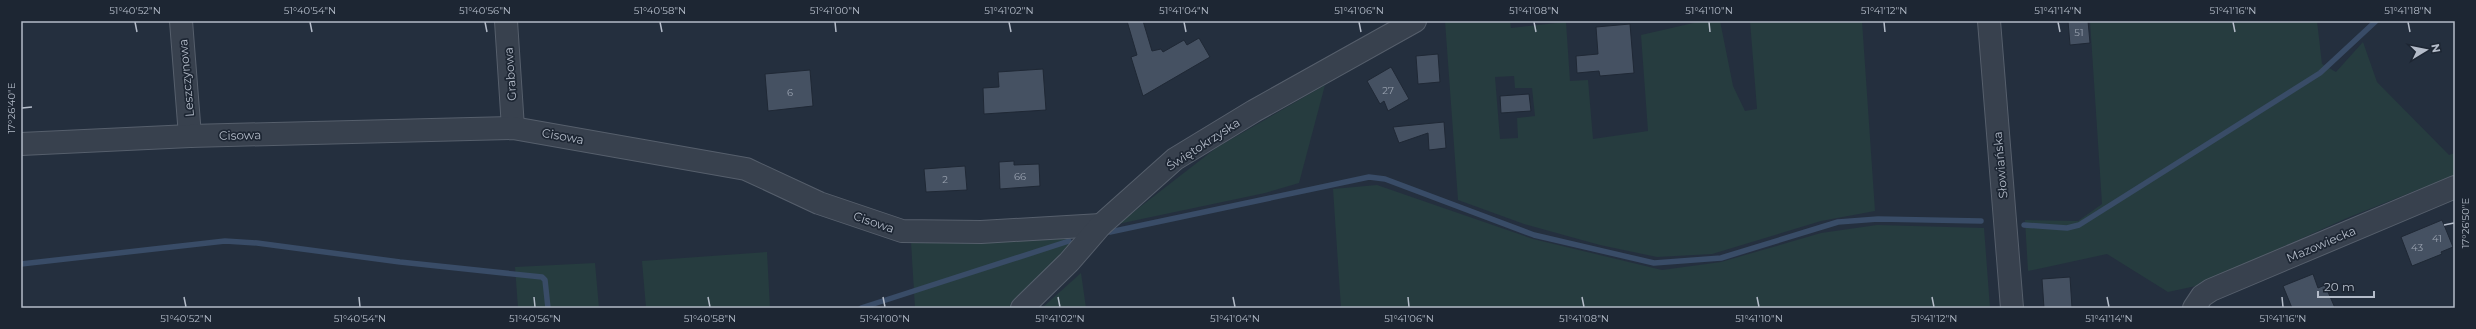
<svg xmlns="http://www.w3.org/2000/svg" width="2476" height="329" font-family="Montserrat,sans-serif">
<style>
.green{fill:#263c3f;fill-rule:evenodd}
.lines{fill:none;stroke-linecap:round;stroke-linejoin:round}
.stream{stroke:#394c67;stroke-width:5.5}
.building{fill:#455162;stroke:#1f2835}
.minor-casing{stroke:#565f6c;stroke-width:24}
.minor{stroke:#38414e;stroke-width:22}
.ticks{fill:none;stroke:#b4bcc9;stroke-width:1.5}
.labels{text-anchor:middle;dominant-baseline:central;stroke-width:3.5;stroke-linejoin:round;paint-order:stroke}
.number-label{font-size:10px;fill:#98a1af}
.street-label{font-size:12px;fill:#b4bcc9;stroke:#1d2633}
.neatline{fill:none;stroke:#b4bcc9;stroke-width:1.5}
.ticks-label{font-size:10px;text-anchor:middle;fill:#b4bcc9}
</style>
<rect width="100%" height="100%" fill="#242f3e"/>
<!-- green -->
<g class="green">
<path d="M1445 21H1510L1511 28 1566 22 1570 81 1588 80 1593 139 1648 131 1641 35 1702 21H1720L1733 86 1745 111 1757 109 1750 21H1862L1875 211 1821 221 1712 254 1657 257 1600 245 1524 224 1458 200ZM1514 76 1515 88H1532L1535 116 1517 118 1518 138 1500 139 1495 77Z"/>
<path d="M2090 21H2317L2322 64 2336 72 2363 42 2377 82 2449 155 2455 153V175L2347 218 2196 286 2168 292 2107 254 2028 271 2025 220 2078 221 2102 204Z"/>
<path d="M1325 85 1299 183 1265 193 1118 224 1216 148Z"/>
<path d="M1377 185 1533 239 1662 270 1721 262 1821 233 1877 225 1984 228 1990 308H1341L1333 189Z"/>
<path d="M1068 234 1071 248 1008 308H915L911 242Z"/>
<path d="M767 252 770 308H646L642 261Z"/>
<path d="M595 263 599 308H518L515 267Z"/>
<path d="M1081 273 1086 308H1042Z"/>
</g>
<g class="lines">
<!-- stream -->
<g class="stream">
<path d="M2024 225 2067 228 2079 225 2320 73 2376 21"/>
<path d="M1110 232 1369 177 1385 179 1534 235 1654 263 1721 258 1838 222 1878 219 1981 221"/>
<path d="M21 264 225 241 257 243 400 262 542 277 545 280 548 308"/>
<path d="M861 308 1069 241"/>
</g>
</g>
<!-- building -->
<g class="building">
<path d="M1127 21H1143L1152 51 1161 49 1163 52 1184 40 1187 45 1199 38 1210 57 1143 96 1131 57 1137 55Z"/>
<path d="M2068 21H2088L2090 43 2070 45Z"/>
<path d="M1630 24 1634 73 1600 76 1599 71 1577 73 1576 56 1598 54 1596 27Z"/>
<path d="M1438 54 1440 82 1418 84 1416 56Z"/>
<path d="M1391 67 1409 99 1388 111 1384 101 1380 104 1367 81Z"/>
<path d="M1043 69 1046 110 984 114 983 88 999 87 998 72Z"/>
<path d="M810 70 813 106 768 111 765 74Z"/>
<path d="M1529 94 1531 111 1501 113 1500 96Z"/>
<path d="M1444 122 1446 148 1429 150 1428 133 1399 143 1393 127Z"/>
<path d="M1014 161V165L1039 164 1040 186 1000 189 999 162Z"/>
<path d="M965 166 967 190 926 192 924 169Z"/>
<path d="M2442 220 2453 247 2441 252 2442 254 2412 266 2401 237Z"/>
<path d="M2313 274 2318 288 2325 285 2335 308H2292L2283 286Z"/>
<path d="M2070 277 2072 308H2044L2042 279Z"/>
</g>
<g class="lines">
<!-- minor casing -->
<g class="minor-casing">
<g id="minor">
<path d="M181 21 190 136"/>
<path d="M506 21 513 128"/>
<path d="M1989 21 2012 308"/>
<path d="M21 144 190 136 513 128 746 169 819 203 902 231 981 232 1101 225"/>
<path d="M1022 308 1069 262 1101 225 1175 159 1254 111 1415 21"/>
<path d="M2194 308 2202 296 2211 290 2455 187"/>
</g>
</g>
<!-- minor -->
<use href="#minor" class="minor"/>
</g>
<!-- ticks -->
<path class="ticks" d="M135 22 137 32M310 22 312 32M485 22 487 32M660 22 662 32M835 22 836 32M1009 22 1011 32M1184 22 1186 32M1359 22 1361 32M1534 22 1536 32M1709 22 1710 32M1884 22 1885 32M2058 22 2060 32M2233 22 2235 32M2408 22 2410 32M22 108 32 107M2444 225 2454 223M184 297 186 307M359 297 360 307M534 297 535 307M708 297 710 307M883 297 885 307M1058 297 1060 307M1233 297 1235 307M1408 297 1409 307M1582 297 1584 307M1757 297 1759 307M1932 297 1934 307M2107 297 2109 307M2282 297 2283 307"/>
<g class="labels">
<!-- number labels -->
<g class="number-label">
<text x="2079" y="32">51</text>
<text x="1388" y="90">27</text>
<text x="790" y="92">6</text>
<text x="1020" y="176">66</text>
<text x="945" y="179">2</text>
<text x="2437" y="238">41</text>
<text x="2417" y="247">43</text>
</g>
<!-- street labels -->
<g class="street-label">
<text transform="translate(510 74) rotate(-94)">Grabowa</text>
<text transform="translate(186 78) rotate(-95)">Leszczynowa</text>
<text transform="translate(240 135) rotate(-1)">Cisowa</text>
<text transform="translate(563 136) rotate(10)">Cisowa</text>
<text transform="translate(1203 144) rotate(-33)">Świętokrzyska</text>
<text transform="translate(2000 165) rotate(-95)">Słowiańska</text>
<text transform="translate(874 222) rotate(19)">Cisowa</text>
<text transform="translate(2321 244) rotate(-23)">Mazowiecka</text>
</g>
</g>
<!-- border -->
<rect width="2476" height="329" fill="none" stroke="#1d2633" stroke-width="44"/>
<!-- north arrow -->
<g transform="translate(2426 50) rotate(80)" stroke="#1d2633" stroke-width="3" paint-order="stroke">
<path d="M0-3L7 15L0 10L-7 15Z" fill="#b4bcc9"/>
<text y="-6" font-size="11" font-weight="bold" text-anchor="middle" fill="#b4bcc9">N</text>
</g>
<!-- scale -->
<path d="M2318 291v6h56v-6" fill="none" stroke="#b4bcc9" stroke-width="2"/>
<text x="2324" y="291" font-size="12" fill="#b4bcc9" stroke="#1d2633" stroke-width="3" paint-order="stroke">20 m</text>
<rect x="22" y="22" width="2432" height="285" class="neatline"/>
<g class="ticks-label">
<text x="135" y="14">51°40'52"N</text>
<text x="310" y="14">51°40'54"N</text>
<text x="485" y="14">51°40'56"N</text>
<text x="660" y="14">51°40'58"N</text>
<text x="835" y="14">51°41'00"N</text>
<text x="1009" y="14">51°41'02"N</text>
<text x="1184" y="14">51°41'04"N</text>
<text x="1359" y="14">51°41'06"N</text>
<text x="1534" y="14">51°41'08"N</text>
<text x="1709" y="14">51°41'10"N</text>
<text x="1884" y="14">51°41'12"N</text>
<text x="2058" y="14">51°41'14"N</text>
<text x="2233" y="14">51°41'16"N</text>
<text x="2408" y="14">51°41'18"N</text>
<text transform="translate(11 108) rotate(-90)" y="4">17°26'40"E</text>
<text transform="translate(2465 223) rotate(-90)" y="4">17°26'50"E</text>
<text x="186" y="322">51°40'52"N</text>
<text x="360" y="322">51°40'54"N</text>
<text x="535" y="322">51°40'56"N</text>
<text x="710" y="322">51°40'58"N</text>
<text x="885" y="322">51°41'00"N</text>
<text x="1060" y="322">51°41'02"N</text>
<text x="1235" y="322">51°41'04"N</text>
<text x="1409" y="322">51°41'06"N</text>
<text x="1584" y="322">51°41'08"N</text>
<text x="1759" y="322">51°41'10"N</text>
<text x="1934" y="322">51°41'12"N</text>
<text x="2109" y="322">51°41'14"N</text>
<text x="2283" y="322">51°41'16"N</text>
</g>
</svg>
